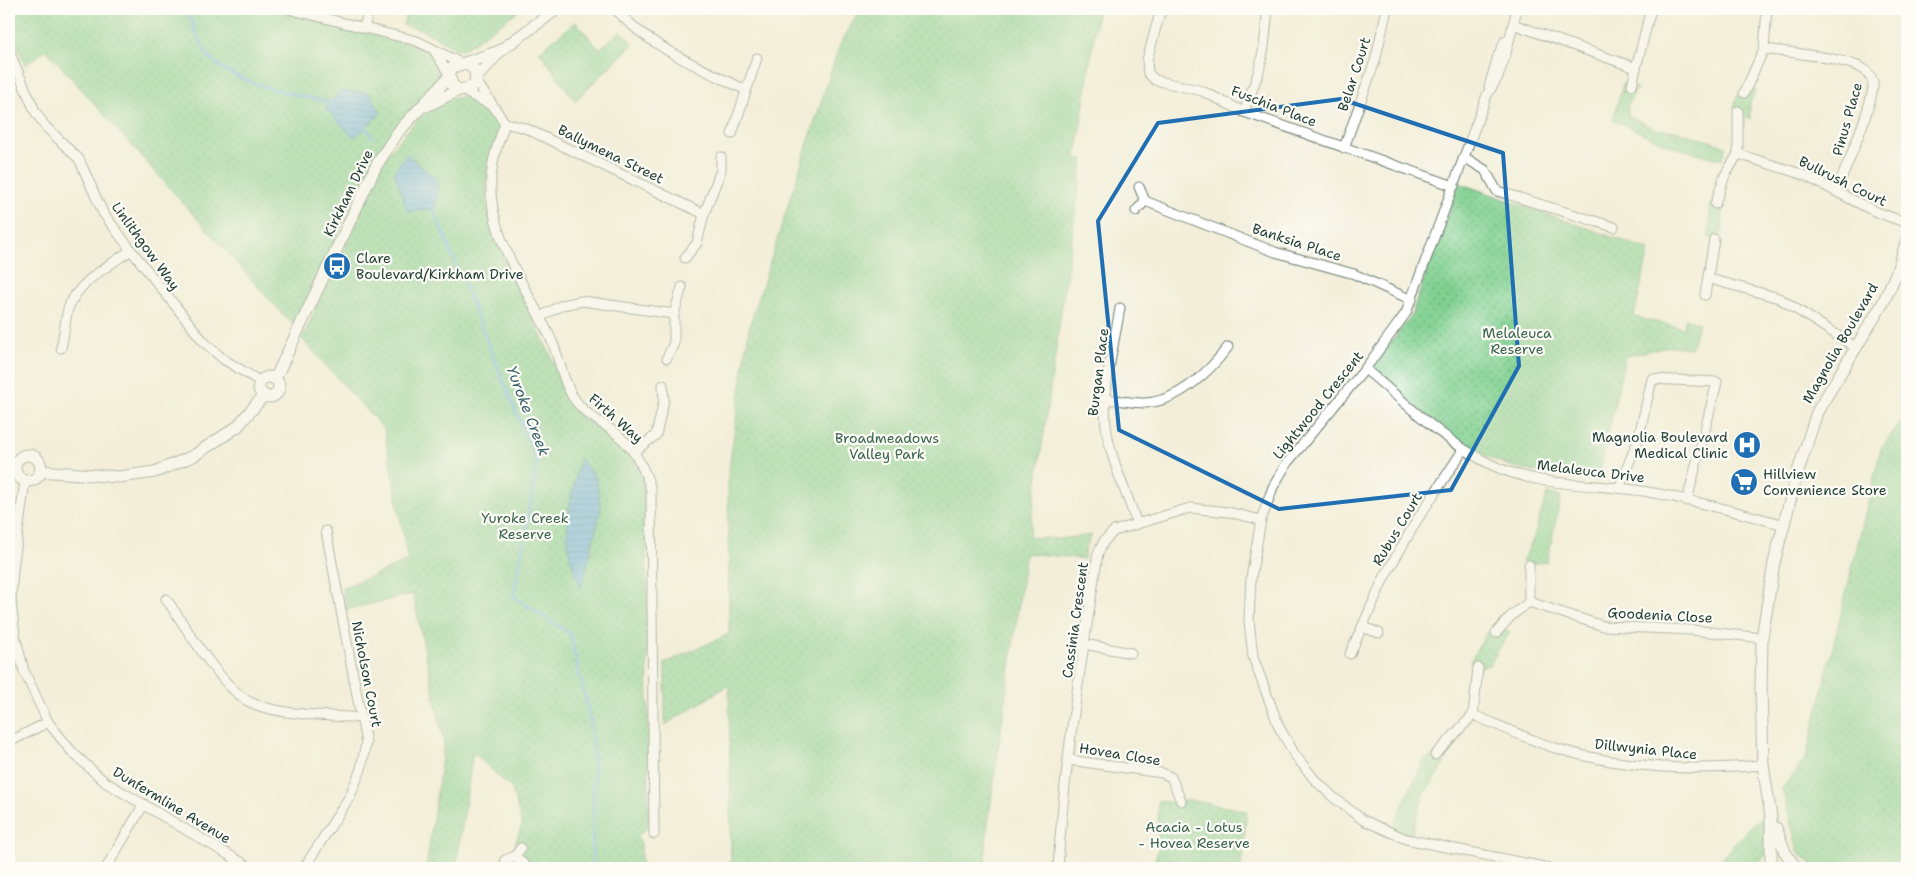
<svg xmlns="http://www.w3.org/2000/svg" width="1916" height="877" font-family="'Shantell Sans',sans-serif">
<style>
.green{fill:url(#green-dots);stroke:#508662}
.water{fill:url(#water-rules);stroke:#43778a}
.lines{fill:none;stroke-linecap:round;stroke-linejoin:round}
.stream{stroke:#67b1df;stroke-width:3}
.minor-casing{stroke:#697b6e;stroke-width:11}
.tertiary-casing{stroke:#697b6e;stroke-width:13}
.minor{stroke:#fff;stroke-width:9}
.tertiary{stroke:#fff;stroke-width:11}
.marked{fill:none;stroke:#1f6fb2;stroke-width:4;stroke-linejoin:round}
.labels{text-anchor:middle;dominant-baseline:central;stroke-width:4.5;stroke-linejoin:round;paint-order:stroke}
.street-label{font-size:14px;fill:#1f3d34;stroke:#fdfcf7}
.poi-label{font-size:14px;fill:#1f3d34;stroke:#fdfcf7;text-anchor:start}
.park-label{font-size:14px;fill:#37624b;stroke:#fdfcf7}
.water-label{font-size:15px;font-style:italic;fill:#356067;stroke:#fdfcf7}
</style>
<defs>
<pattern id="green-dots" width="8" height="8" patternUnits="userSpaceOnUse" patternTransform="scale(1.25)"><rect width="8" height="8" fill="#80d090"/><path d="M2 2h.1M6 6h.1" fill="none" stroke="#68aa76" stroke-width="1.8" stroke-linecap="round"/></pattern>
<pattern id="water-rules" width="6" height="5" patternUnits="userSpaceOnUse" patternTransform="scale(1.25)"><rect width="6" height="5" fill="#67b1df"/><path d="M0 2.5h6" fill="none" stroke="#5491b6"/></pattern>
</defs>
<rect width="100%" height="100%" fill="#fdfcf7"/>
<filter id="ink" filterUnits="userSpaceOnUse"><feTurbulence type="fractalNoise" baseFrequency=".02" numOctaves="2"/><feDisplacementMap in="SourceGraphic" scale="10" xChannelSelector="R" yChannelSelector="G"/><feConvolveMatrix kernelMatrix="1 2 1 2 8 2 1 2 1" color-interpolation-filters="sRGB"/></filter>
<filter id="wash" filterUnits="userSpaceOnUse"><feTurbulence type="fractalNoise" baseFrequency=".0096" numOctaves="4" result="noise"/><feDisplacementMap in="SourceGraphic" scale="20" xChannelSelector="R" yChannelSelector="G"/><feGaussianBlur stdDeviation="1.12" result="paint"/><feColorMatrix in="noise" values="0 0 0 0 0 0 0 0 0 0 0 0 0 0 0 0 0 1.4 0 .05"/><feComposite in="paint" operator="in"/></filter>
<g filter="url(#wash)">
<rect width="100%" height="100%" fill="#f2eed9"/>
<!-- green -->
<g class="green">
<path d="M9 9H273L416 45 435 57 444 75 434 90 400 122 374 158 296 323 287 319 46 50 25 65 9 24Z"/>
<path d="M407 9H521L466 48 457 50 422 30 403 25Z"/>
<path d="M860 9H1098L1076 158 1083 159 1029 537 1060 539 1092 535 1086 546 1084 559 1026 553 987 830 985 868H731L729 685 665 725V663L729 634 728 476 749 328 838 49Z"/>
<path d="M576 22 599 49 621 31 633 44 575 101 539 51Z"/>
<path d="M1623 84 1637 88 1627 106 1629 116 1654 129 1677 131 1726 146 1722 160 1673 147 1613 120Z"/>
<path d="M1756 90 1750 103V119L1734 107 1737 96Z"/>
<path d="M464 97C478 99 495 112 500 126L486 178 487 206 493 232 515 283 552 358 560 386 568 401 576 412 609 436 632 458 641 474 646 497 649 825 637 837 641 842V868H536L515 844 522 825 512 789 473 752 456 868H426L444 743 413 594 346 610 342 588 408 561 384 429 302 339 387 154 416 121 439 103 451 98Z"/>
<path d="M1459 183 1649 250 1634 317 1683 328 1686 318 1699 323 1691 348 1671 346 1625 356 1598 481C1564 476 1529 474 1497 461 1454 443 1408 398 1371 369L1411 316Z"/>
<path d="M1710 203 1721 204 1723 226 1720 238 1714 239 1709 237Z"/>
<path d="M1907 414V864C1894 869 1833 872 1820 868 1812 865 1803 858 1798 851L1782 789 1806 758 1881 448Z"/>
<path d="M1547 494 1561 496 1547 562 1525 564 1522 562 1532 542Z"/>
<path d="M1505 629 1510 632 1489 665 1478 668 1470 662 1487 632 1496 633Z"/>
<path d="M1435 755 1445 763 1424 795 1411 835 1392 828 1424 760Z"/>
<path d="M1158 800 1172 803 1191 800 1247 811 1241 868H1152L1158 850Z"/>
<path d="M1766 816 1768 851 1755 868H1712L1753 824Z"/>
</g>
<!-- water -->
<g class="water">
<path d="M341 91 370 93 381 113 354 138 325 108Z"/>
<path d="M407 154 439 182 435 209 408 212 394 172Z"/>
<path d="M580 458 596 478 601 510 581 589C558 533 568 514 580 458Z"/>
</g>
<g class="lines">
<!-- stream -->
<g class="stream">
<path d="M187 9C192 24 199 41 208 55 229 84 299 95 333 103"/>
<path d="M363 125 373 137"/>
<path d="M432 206 537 463 514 597 570 634 590 718 594 763 592 868"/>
</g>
</g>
</g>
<g filter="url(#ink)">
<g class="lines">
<!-- minor casing -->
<g class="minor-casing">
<g id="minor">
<path d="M288 9 417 41 461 63"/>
<path d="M615 9C651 48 699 67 746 90"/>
<path d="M1161 9 1147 60 1148 73 1155 80 1202 91 1244 112 1454 186"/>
<path d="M1517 9 1505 57 1498 77 1487 95 1406 313 1365 369 1287 463 1273 487 1261 520 1251 578 1249 620 1253 657 1279 727 1295 755 1315 780 1333 797 1363 820 1406 839 1549 868"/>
<path d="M1513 24 1636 68 1651 9"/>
<path d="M364 28 369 9"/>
<path d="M1764 49C1785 52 1854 58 1867 72 1869 74 1872 79 1873 82 1875 99 1845 172 1836 190"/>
<path d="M9 51 35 111 45 126 79 159 103 213 131 250 204 342 223 359 261 382"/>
<path d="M435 52 449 74"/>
<path d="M476 81 505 123C501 136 495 150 493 163 480 225 525 284 550 337 560 357 562 382 575 400 587 417 604 423 619 436 636 451 645 469 651 490L654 834"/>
<path d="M1632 85 1636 68"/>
<path d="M1489 87 1498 56 1505 41"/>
<path d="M463 91 491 105"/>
<path d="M1744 93 1764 49 1767 9"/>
<path d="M1244 112 1259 71 1264 47 1268 9"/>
<path d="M505 123 525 128 704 214"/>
<path d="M732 134 757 58"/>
<path d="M1344 148 1375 61 1387 9"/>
<path d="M1738 154 1804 175 1874 211 1907 223"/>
<path d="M1464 157 1485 170 1497 191 1614 227"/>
<path d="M1145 201 1275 252 1354 274 1412 300"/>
<path d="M1715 204 1725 175 1738 154V111"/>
<path d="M1136 211 1145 201 1139 187"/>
<path d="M685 258 697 243 704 214 721 170V157"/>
<path d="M1710 279 1779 298 1857 348"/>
<path d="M1705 295 1714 239"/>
<path d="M1120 308C1114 346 1102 387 1106 426 1110 459 1127 493 1137 524"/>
<path d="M540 317 562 305 582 301 674 314"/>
<path d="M61 348C64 335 65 321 68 309 77 282 109 266 131 250"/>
<path d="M667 358 674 343V314L682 287"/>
<path d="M1365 369C1405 402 1444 442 1492 465 1540 488 1597 483 1648 492 1694 500 1740 513 1785 525"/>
<path d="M1106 399C1119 400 1133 403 1145 403 1179 401 1209 372 1228 347"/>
<path d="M634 452 656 435 664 400 663 385"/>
<path d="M25 481 13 569 11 601 15 635 24 671 48 722 72 752 105 782 251 868"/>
<path d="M1619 488 1638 440 1652 379 1717 382 1687 501"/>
<path d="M166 599C186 626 223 692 254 704 285 716 329 715 361 718"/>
<path d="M1529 602 1603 626 1692 630 1762 638"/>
<path d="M1362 627 1379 633"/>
<path d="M1496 633 1511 616 1529 602V565"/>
<path d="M1084 644 1131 653"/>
<path d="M1350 654 1384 578 1417 520 1463 450"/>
<path d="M1473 715C1501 726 1529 740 1558 749 1626 769 1693 771 1763 765"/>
<path d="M9 742 48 722"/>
<path d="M1435 755 1473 715 1478 668"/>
<path d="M1069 760 1162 773 1171 777 1181 801"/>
<path d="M515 856 528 868"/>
<path d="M505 860 515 856 521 848"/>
<path d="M106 868 144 804"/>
<path d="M304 868 350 796 361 769 366 743 326 531"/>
<path d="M1058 868C1064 763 1082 658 1098 553L1104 541 1114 531 1190 508 1228 512 1261 520"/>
</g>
</g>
<!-- tertiary casing -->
<g class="tertiary-casing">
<g id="tertiary">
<path d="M465 63 497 52"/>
<path d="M476 78 501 50 557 9"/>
<path d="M426 106 459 90 471 88 476 81 475 70 465 63 453 67 449 74 452 85 459 90"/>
<circle cx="269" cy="387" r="10"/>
<path d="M275 379 376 166 398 132 449 77"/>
<circle cx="28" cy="468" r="13"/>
<path d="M40 471 119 477 155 472 193 456 237 427 264 395"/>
<path d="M1776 828 1785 852 1796 868"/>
<path d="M1771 868V817L1763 765 1761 689 1762 638 1774 563 1795 481 1817 412 1883 303 1896 274 1907 240"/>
</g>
</g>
<!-- minor -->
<use href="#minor" class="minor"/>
<!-- tertiary -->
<use href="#tertiary" class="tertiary"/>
</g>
</g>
<!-- marked area -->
<path d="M0 0H1916V877H0ZM1341 99 1503 153 1519 366 1451 490 1279 509 1119 430 1098 221 1158 123Z" fill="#f2eed9" fill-opacity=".55" fill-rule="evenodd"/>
<path class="marked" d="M1341 99 1503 153 1519 366 1451 490 1279 509 1119 430 1098 221 1158 123Z"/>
<!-- icons -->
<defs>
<g id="bus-disc" transform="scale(1.4375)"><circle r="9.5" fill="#1f6fb2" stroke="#fdfcf7"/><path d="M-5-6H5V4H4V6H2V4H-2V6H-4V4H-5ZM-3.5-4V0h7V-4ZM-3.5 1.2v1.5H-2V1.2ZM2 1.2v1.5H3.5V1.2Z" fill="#fff"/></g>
<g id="hospital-disc" transform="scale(1.4375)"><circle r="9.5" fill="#1f6fb2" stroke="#fdfcf7"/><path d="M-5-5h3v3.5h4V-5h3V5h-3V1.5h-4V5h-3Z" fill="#fff"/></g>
<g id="supermarket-disc" transform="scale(1.4375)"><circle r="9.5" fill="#1f6fb2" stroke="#fdfcf7"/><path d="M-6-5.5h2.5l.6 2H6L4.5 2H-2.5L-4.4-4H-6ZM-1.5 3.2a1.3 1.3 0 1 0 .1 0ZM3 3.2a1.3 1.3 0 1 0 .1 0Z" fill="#fff"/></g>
</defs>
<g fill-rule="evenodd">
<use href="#bus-disc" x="337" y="266"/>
<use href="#hospital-disc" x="1747" y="445"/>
<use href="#supermarket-disc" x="1744" y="482"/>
</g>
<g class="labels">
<!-- street labels -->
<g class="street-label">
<text transform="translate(1354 74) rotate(-72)">Belar Court</text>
<text transform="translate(1274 106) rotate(21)">Fuschia Place</text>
<text transform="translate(1847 119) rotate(-74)">Pinus Place</text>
<text transform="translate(611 154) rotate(26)">Ballymena Street</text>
<text transform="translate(1843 181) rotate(26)">Bullrush Court</text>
<text transform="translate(348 193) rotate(-64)">Kirkham Drive</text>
<text transform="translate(1297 242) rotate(18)">Banksia Place</text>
<text transform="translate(146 246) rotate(54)">Linlithgow Way</text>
<text transform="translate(1840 343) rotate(-60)">Magnolia Boulevard</text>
<text transform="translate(1098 372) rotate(-83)">Burgan Place</text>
<text transform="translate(1318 405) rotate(-51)">Lightwood Crescent</text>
<text transform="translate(616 418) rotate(41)">Firth Way</text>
<text transform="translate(1591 471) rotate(7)">Melaleuca Drive</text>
<text transform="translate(1397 529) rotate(-59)">Rubus Court</text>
<text transform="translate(1660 615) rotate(3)">Goodenia Close</text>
<text transform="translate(1075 620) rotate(-82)">Cassinia Crescent</text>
<text transform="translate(367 674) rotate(79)">Nicholson Court</text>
<text transform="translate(1646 749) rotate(6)">Dillwynia Place</text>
<text transform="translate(1120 754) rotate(9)">Hovea Close</text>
<text transform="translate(172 805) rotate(31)">Dunfermline Avenue</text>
</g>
<!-- poi labels -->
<g class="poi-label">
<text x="356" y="258">Clare<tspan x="356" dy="16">Boulevard/Kirkham Drive</tspan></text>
<text x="1728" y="437" text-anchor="end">Magnolia Boulevard<tspan x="1728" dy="16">Medical Clinic</tspan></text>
<text x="1763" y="474">Hillview<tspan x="1763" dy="16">Convenience Store</tspan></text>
</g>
<!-- park labels -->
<g class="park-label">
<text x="1517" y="333">Melaleuca<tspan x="1517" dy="16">Reserve</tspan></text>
<text x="887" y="438">Broadmeadows<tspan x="887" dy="16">Valley Park</tspan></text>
<text x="525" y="518">Yuroke Creek<tspan x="525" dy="16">Reserve</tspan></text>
<text x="1194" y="827">Acacia - Lotus<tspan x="1194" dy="16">- Hovea Reserve</tspan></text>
</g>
<!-- water labels -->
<g class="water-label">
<text transform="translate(528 411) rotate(69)">Yuroke Creek</text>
</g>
</g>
<!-- margin -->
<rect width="1916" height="877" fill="none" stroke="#fdfcf7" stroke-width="30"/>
</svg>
